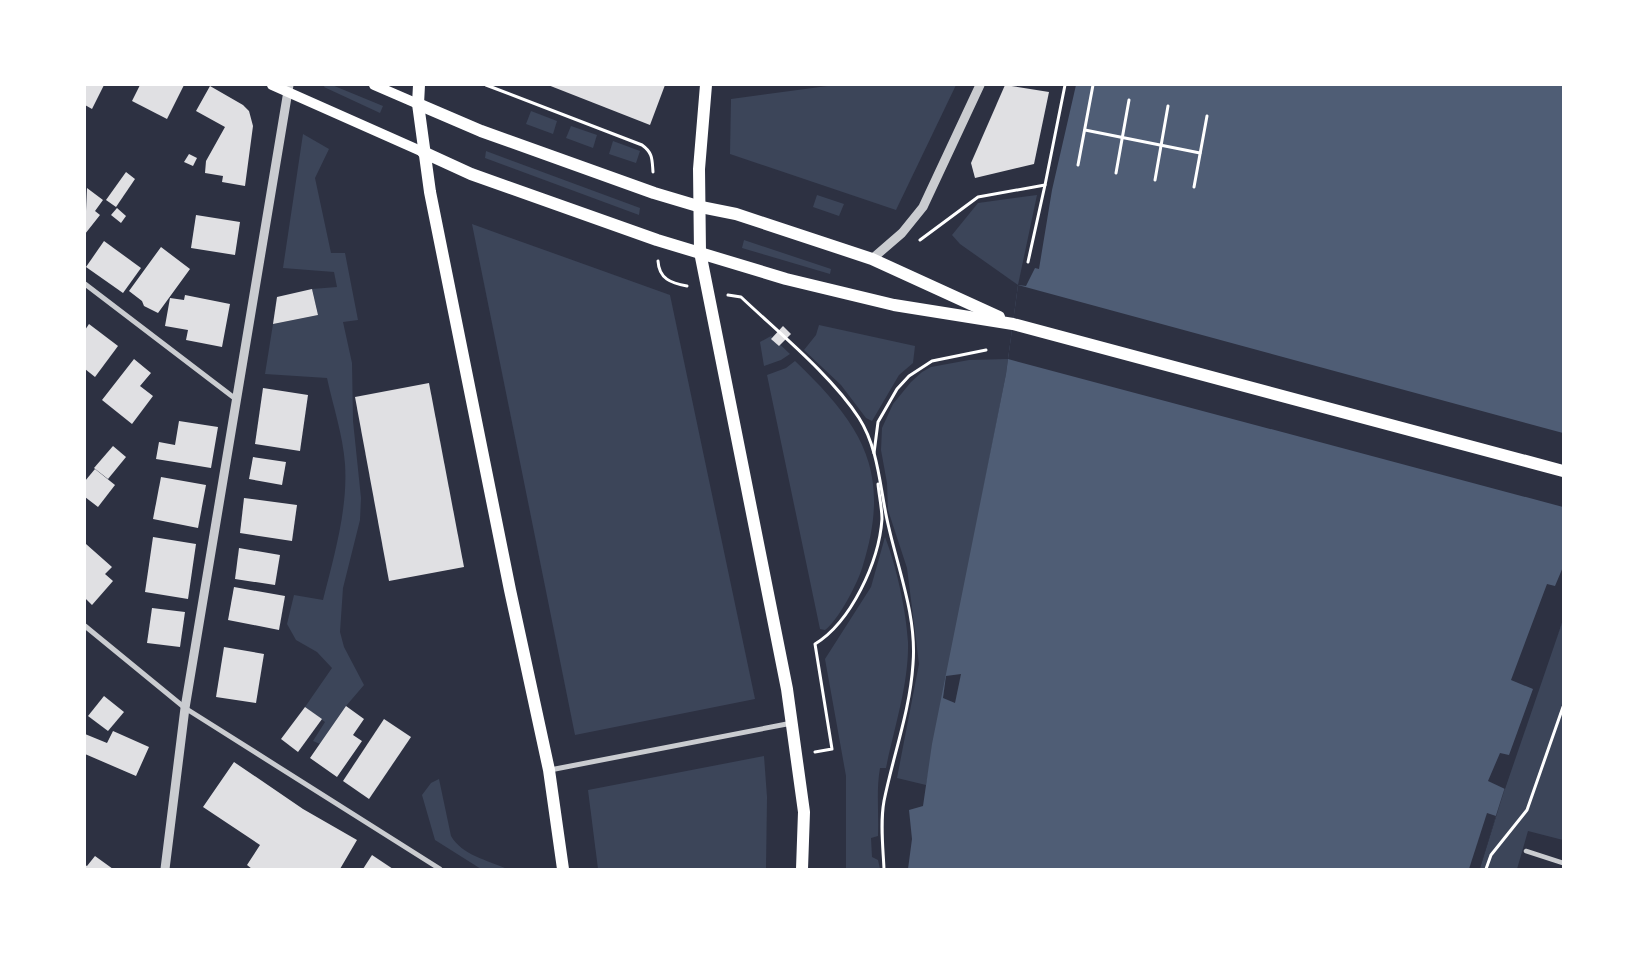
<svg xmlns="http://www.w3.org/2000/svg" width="1648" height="954" font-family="Poppins,sans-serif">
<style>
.green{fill:#3c4559}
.water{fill:#4f5d75}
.pier{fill:#2d3142}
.building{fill:#e0e0e3}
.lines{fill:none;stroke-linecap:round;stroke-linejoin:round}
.path{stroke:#fff;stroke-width:3}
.pedestrian{stroke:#caccd0;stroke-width:4.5}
.minor{stroke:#caccd0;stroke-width:5}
.tertiary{stroke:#caccd0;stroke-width:9}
.secondary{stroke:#fff;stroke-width:10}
.primary{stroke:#fff;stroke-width:12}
</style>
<rect width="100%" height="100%" fill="#2d3142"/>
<!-- green -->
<g class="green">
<path d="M325 85H332L383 106 380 113 324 87Z"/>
<path d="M835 85H956L896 210 730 154 731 99Z"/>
<path d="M531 111 557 121 553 134 526 124Z"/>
<path d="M571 126 597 135 593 148 566 138Z"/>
<path d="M303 134 329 149 315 178 331 253H345L358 320 343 322 352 363 353 421 361 498 360 520 343 588 340 632 344 647 364 685 346 706 320 744 313 741 325 722 305 707 332 668 317 652 296 640 287 624 294 595 323 600C334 556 348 509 345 464 343 435 333 406 327 378L265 374 273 324 318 315 312 289 337 287 334 272 283 268Z"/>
<path d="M613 141 640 151 636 163 609 154Z"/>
<path d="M486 151 640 208 639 215 485 158Z"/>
<path d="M817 195 844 204 839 216 813 207Z"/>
<path d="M1037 195 1018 285 960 244 952 235 978 203Z"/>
<path d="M472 224 670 295 755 699 575 735Z"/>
<path d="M744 240 831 269 830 274 742 248Z"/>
<path d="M819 325 915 346 913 363 899 375 872 421 866 418 841 385 804 350 816 335Z"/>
<path d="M771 336 790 354 781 360 764 366 760 342Z"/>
<path d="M1008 359 1006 374 926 785 897 778 919 664 907 568 888 510 887 483 881 450 882 428 893 404 911 382 922 372 931 367 969 360Z"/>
<path d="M795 361C862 425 892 471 863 565 859 581 838 621 825 630L820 629 767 375 786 368Z"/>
<path d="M885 537C897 568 906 610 908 642 909 684 894 728 886 768H880C876 791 879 812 878 836L871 838 872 857 878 860 880 869H846V776L825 659 871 587Z"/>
<path d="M1563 620V840L1528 831 1517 869 1480 868 1525 724Z"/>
<path d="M764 756 767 797 766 869H598L588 790Z"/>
<path d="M439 779 451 836C462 855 487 860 507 869H481L435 840 422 795 431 783Z"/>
</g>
<!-- water -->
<path class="water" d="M1076 85H1563V620L1525 724 1479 869H908L912 839 909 810 923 806 932 744 1006 374 1018 285 1026 286 1035 268 1039 269 1052 190Z"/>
<!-- pier -->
<g class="pier">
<path d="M1018 285 1563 433V507L1008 359Z"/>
<path d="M1563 567V620L1505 789 1488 781 1500 753 1509 755 1533 689 1511 680 1547 584 1555 586Z"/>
<path d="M961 674 955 703 943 698 946 676Z"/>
<path d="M1487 813 1496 816 1480 868 1469 869Z"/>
</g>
<!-- building -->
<g class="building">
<path d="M85 85H104L92 109 85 105Z"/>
<path d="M140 85H184L167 119 132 101Z"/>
<path d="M548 85H665L650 125Z"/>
<path d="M1005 85 1049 92 1034 164 975 178 971 163Z"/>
<path d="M210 86 243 105 249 111 253 126 245 186 222 182 223 176 205 173 206 161 225 127 196 111Z"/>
<path d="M189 154 197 158 193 166 184 162Z"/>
<path d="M126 172 135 179 116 207 106 200Z"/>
<path d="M87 188 103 200 95 211 100 215 85 234Z"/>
<path d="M117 208 126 216 121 223 111 215Z"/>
<path d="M196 215 240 222 235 255 191 248Z"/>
<path d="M104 241 141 268 123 293 86 267Z"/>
<path d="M161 247 190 269 158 313 144 306 142 301 129 291Z"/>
<path d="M312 289 318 315 273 324 277 297Z"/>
<path d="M185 295 230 304 222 347 186 340 188 330 165 326 170 298 184 300Z"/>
<path d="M89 324 118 346 95 377 85 369V330Z"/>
<path d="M783 326 791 334 779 346 771 339Z"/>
<path d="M134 359 151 373 140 386 153 396 132 424 102 400Z"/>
<path d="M429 383 464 567 389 581 355 397Z"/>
<path d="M263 388 308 395 300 451 255 444Z"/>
<path d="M179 421 218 427 211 468 156 459 159 442 175 445Z"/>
<path d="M113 446 126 457 108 479 94 468Z"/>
<path d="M253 457 286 462 282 485 249 479Z"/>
<path d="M95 469 115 485 98 507 85 497V481Z"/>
<path d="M161 477 206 485 198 528 153 519Z"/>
<path d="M244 498 297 505 292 541 240 533Z"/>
<path d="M153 537 196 544 188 599 145 592Z"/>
<path d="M86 544 112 567 105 574 113 581 92 605 85 598Z"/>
<path d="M239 548 280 555 275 585 235 579Z"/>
<path d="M234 587 285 596 279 630 228 620Z"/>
<path d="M152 608 185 612 180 647 147 643Z"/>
<path d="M224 647 264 654 256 703 216 697Z"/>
<path d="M104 696 124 712 108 731 88 716Z"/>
<path d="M346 706 364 719 353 735 362 741 337 777 310 758Z"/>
<path d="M305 707 322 719 298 752 281 739Z"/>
<path d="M384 719 411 737 369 799 343 781Z"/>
<path d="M113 731 149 747 136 776 85 754V734L107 743Z"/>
<path d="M234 762 303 809 357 840 340 869H252L247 865 260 845 203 807Z"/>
<path d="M372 855 393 869H363Z"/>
<path d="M95 856 113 869H85V865L87 866Z"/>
</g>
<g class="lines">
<!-- path -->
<g class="path">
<path d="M486 85 642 145C653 153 652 159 653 172"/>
<path d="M1085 130 1200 153"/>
<path d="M1078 165 1093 85"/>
<path d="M1116 173 1129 100"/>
<path d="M1155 180 1168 106"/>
<path d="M1194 187 1207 116"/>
<path d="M920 240 978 197 1045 185 1065 85"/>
<path d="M658 261C659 279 671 283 687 286"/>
<path d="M1028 262 1045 185"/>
<path d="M728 295 741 297C779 333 831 375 859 418 879 449 880 490 888 524 898 569 917 617 913 664 910 711 893 756 884 801 880 823 883 847 884 869"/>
<path d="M874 453 878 422 897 389 909 376 932 361 986 350"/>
<path d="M815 752 832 749 815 644C851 622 879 562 882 519 882 508 879 495 878 484"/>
<path d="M1486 869 1491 855 1527 810 1563 707"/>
</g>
<!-- pedestrian -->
<path class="pedestrian" d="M1526 851 1563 863"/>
<!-- minor -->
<g class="minor">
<path d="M85 284 237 400"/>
<path d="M85 626 185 708 440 869"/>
<path d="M550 770 792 723"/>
</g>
<!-- tertiary -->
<g class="tertiary">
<path d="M872 259 902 233 923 207 980 85"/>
<path d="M165 869 185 708 289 85"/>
</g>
<!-- secondary -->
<g class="secondary">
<path d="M272 85 423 152"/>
<path d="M374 85 418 104"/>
</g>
<!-- primary -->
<g class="primary">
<path d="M419 85 418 104 430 192 510 590 549 770 563 869"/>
<path d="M706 85 699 169 700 252 787 689 804 812 802 869"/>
<path d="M418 104 481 131 654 193 701 207 736 214 872 259 999 317"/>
<path d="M423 152 471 174 657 240 786 279 894 305 1013 324 1563 471"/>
</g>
</g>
<!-- border -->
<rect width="1648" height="954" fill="none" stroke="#ffffff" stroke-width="172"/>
</svg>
